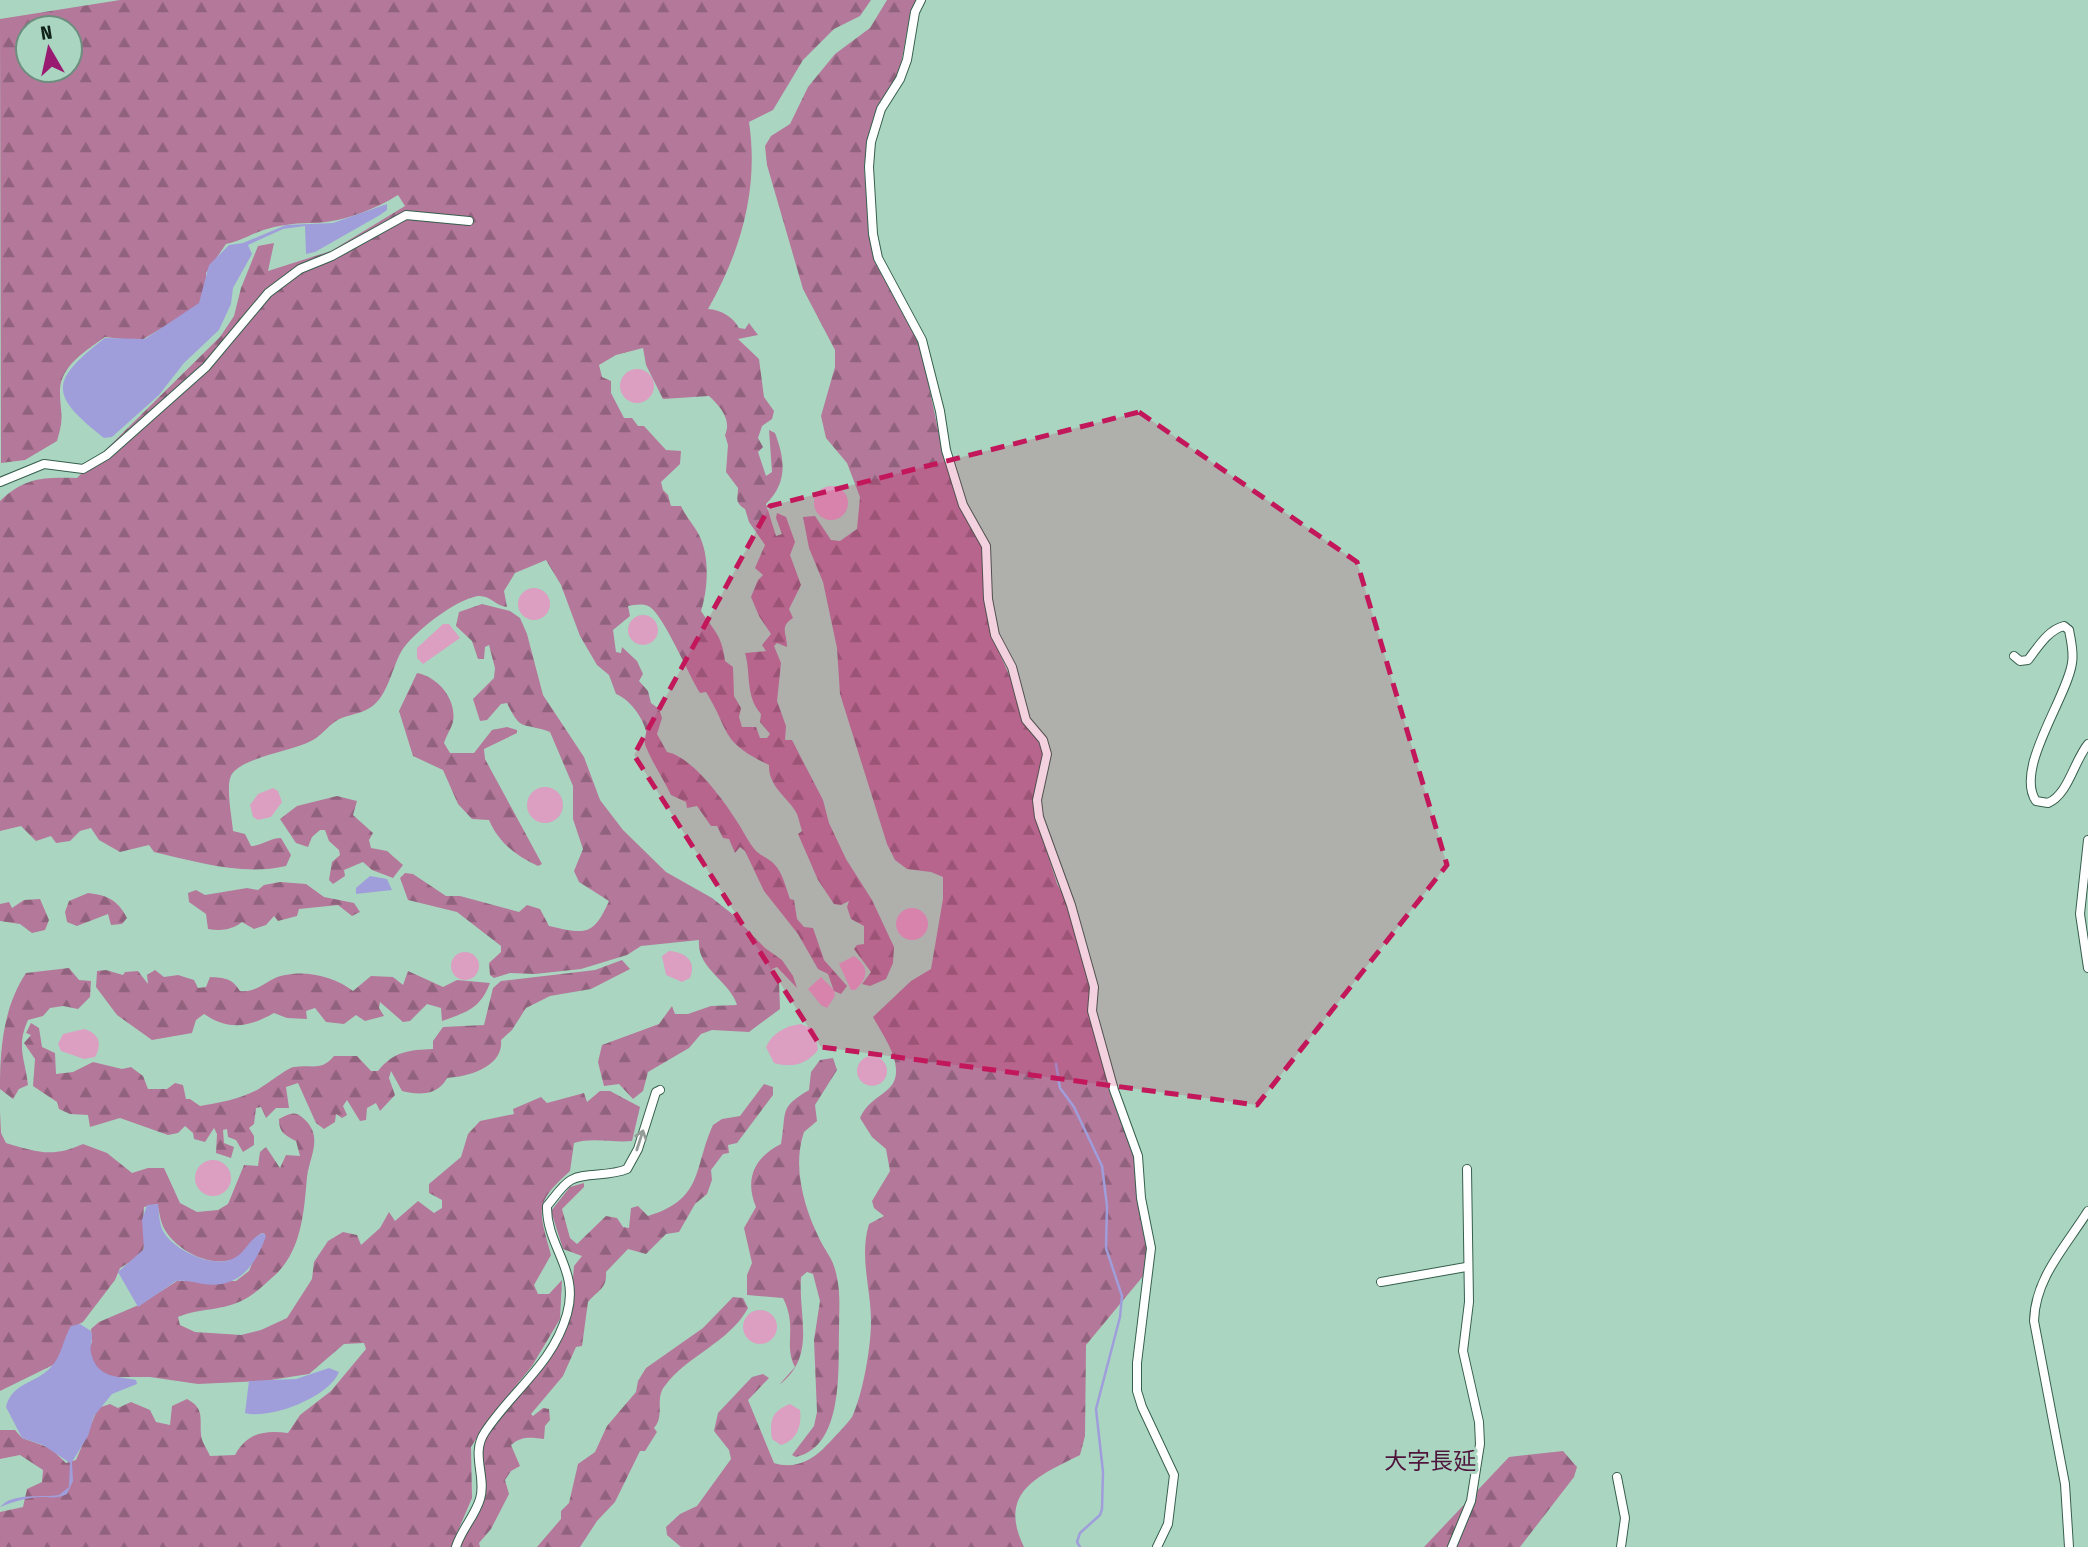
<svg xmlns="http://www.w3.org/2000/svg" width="2088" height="1547" font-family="'Fira Sans Condensed','Noto Sans JP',sans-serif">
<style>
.grass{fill:#dc9ec1}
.forest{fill:url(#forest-firs);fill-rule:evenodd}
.water{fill:#9f9edb}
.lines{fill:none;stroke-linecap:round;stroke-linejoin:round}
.stream{stroke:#9f9edb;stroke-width:2.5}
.street-casing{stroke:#365f4d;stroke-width:10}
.street{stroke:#fff;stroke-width:8}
.oneway{stroke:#949c98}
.marked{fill:#c2185b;fill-opacity:0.2;stroke:#c2185b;stroke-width:5;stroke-dasharray:14 9;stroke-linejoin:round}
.labels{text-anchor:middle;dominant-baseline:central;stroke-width:6;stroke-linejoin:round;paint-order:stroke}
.quarter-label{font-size:23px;fill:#4f143b;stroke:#aad6c1}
</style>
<defs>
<pattern id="forest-firs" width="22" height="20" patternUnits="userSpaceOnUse" patternTransform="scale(1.75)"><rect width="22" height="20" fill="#b4789a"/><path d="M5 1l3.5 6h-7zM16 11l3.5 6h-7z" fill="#91627d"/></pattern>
</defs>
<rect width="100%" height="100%" fill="#aad6c1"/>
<!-- grass -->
<g class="grass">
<circle cx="637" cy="386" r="17"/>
<circle cx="831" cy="503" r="17"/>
<circle cx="534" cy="604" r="16"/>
<circle cx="643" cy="630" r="15"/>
<path d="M443 624H449L460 638 423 664 417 658V648Z"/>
<circle cx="545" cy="805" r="18"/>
<path d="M273 788 278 791 282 802 271 817 258 820 253 817 250 805 258 794Z"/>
<circle cx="912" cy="924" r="16"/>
<path d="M669 951C685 952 697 961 690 978L682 982 666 975 662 956Z"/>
<circle cx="465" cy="966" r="14"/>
<path d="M854 956C870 967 868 978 855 990H851L839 964Z"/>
<path d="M821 977 834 990 835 996 827 1008 821 1005 808 989Z"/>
<path d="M801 1024 815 1030 818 1050C806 1065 792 1068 774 1063L766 1047C773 1032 786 1026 801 1024Z"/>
<path d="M84 1029C98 1033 103 1043 95 1057L84 1059 61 1051 58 1044 63 1034Z"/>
<circle cx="872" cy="1071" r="15"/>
<circle cx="213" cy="1178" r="18"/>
<circle cx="760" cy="1327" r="17"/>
<path d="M790 1404 800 1410C802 1426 797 1440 781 1445L772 1439C769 1420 772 1411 790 1404Z"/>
</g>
<!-- forest -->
<g class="forest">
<path d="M120 0H871L860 16 834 29 803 60 773 110 749 122C759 189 741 251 708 309 721 310 732 316 739 328L745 329 749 323 758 335 738 339 759 359 764 397 774 411 772 419 762 426 758 438 763 447 758 452 766 476 772 472 769 430 775 433C785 460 788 482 766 504L776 536 782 534 776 518 777 513 786 517 795 542 790 555 801 585 789 609 793 618C779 627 787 634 787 647L777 643 774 646 781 663 777 701 786 726 785 740H792L823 800 829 823 846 859 872 900 894 947 893 963 886 979 870 986 862 984 871 972 854 949 857 945 864 944V926L851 919 847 907 849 901 841 905 834 904 818 880 798 834 802 831C800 825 799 819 797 814 789 798 768 787 769 765 719 741 731 732 706 692L700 693C688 674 665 618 650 607 643 603 635 605 628 606L630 616 613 630 616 652 621 653 622 647 637 661 643 674 639 681 648 691 651 703 659 709 662 718 657 734 667 752C692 757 722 798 736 820 743 830 749 844 757 852 763 857 770 859 775 865 783 874 786 888 790 899L794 900 797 919 804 927 813 928 824 960 847 986 841 994 834 991 828 974 818 969 798 934 764 891 745 851 740 847 735 853 729 839 723 838 717 826H711L697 806 687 808 686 802 671 795C663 778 653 764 646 747 643 741 647 737 646 731 642 716 629 699 616 694L609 675 597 665 580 636 561 585 546 560 515 573 504 591 507 607C496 606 490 595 478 596 456 599 412 633 401 652 391 670 387 701 366 710 356 715 345 715 336 721 327 727 320 737 311 741 292 751 244 757 232 774 225 784 232 818 233 831L245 834 251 846C262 846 269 838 281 838L291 855 286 866C243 876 197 862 154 852L149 845 120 852 99 840 91 828 80 831 70 841 56 843 51 836 36 841 21 826 0 831V501C25 477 44 477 77 478L220 337 234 316 241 288 258 246 274 243 268 271 331 251 405 206 398 195C376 209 342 222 315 223 298 223 284 224 267 229 252 233 242 241 226 244L206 273V296L201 305 140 341 105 337C87 350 60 366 60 391 60 415 65 414 57 441L25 460 1 463 0 19ZM28 28H70V70H28ZM643 348 646 365 663 399 709 396C720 406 732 420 725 435L728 445 726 472 738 488C738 499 734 502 745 509L749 522 765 545 755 568 763 575 758 580 751 597 759 616 771 634 762 645 766 651 745 653C751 673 745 696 761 714L760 722 770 734 767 738H760L756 727H742L739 717 741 708 734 696 733 667 725 661C722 635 714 631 701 611 708 589 710 556 699 535 694 525 686 517 681 506H671L668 495 663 490 661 482 680 464 681 451 666 450 644 426H638L632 418H624L611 393V381L602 377 599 365 616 355Z"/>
<path d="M887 0H917L911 10 899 75 880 103 872 127 864 166 869 231 880 271 920 343 942 449 982 544 991 634 1044 755 1034 796V813L1057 884 1067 903 1091 989 1089 1011 1135 1159 1148 1248 1144 1275 1086 1345 1085 1436 1080 1455C1038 1476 997 1492 1024 1547H681L667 1535 666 1527 680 1514 697 1506 731 1459 729 1450 714 1431 718 1413 752 1377 763 1374 769 1378 748 1400 774 1463C793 1469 809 1462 823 1449 829 1443 849 1422 852 1417 863 1394 871 1347 871 1321 871 1288 859 1257 869 1224L884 1216 874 1208 872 1201 890 1171 886 1149 872 1137 860 1118C866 1104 875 1100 886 1091 911 1072 883 1036 873 1017L911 981 931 969 943 899V877L931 872 907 869 895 860 887 844 840 694 837 648 823 582 809 548 803 517 815 516 831 540 840 541 857 529 860 497 847 463 826 438 821 416 835 367V350L803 289 767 165 765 146 771 136 790 124 808 87 835 54 870 28Z"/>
<path d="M482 604 510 611 520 618 527 634 543 695 584 757 600 800 623 830 666 872 712 898 731 913 765 948 782 960 793 976 797 988 777 967 772 969 779 981 780 1009 749 1032 712 1030 701 1034 689 1048 648 1072 643 1091 633 1099 619 1084 604 1086 598 1062 602 1045 659 1024 672 1006 675 1014H688L711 1006 737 1005C730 981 696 968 699 940L641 946 627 955 581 969 535 974 510 973 494 978 490 975 489 963 501 952V946L457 912 408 900 400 878 405 873 413 874 446 896H460L519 912 527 905 540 909 549 926C585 934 593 937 609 901L579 882 574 871 583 849 573 819V786L550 732C523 722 521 733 507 703L501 704 487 720 480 721 473 699 494 678 495 668 489 645 485 647 484 659H478L472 641 456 626 459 612Z"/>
<path d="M417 673C438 677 457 699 453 722 451 729 446 736 444 743L450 753H474L492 730 507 727 517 730V733L484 749 485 759 542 864 538 866C515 855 499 843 489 820L472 819 458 804 443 770 413 756 399 711Z"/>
<path d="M337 796 357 801 353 815 373 833 369 840 371 848 387 851 403 865 393 878 372 870 363 862 344 870 345 876 333 884 329 880 332 862 340 855 339 850 329 841 325 830H320L312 837 308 847 296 843 280 819 297 806Z"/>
<path d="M280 882 306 884 324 897 354 903 360 912 352 916 338 905 299 909 297 916 278 921 274 916 266 925 254 929 242 922C232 930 221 931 208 929L206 914 189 902 188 893 196 890 205 895 247 888 258 890 264 885Z"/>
<path d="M88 893C107 895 118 900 127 918L122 924 111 925 108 914 77 926 67 922 65 912 69 901Z"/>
<path d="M40 899 49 920 45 930 32 933 20 924 0 921V904L9 902 12 908 24 900Z"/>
<path d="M622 960 630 969 591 989 550 996 526 1008 512 1030 501 1040C504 1067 468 1077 447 1078 438 1096 418 1095 402 1091L391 1071 389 1078 395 1095 380 1111 376 1103 367 1108 366 1120 360 1121 347 1100 343 1106 347 1115 342 1118 336 1114 335 1122 324 1129 316 1123 298 1083 286 1087 289 1108H276L266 1118 261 1107 256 1108 254 1124 249 1128 254 1136V1145L243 1152 236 1140 228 1137 227 1129 223 1130 224 1143 234 1147 231 1158 216 1153 217 1134 214 1128 205 1142 194 1139 193 1133 185 1126 178 1133 168 1135 120 1118 90 1127 88 1115 70 1114 59 1109 57 1102 33 1086 35 1059 24 1043 31 1035 26 1033 31 1023 39 1028 42 1047 55 1053 56 1074 73 1072 93 1062 122 1069 131 1067 143 1076 148 1089H167L175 1083 183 1085 186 1099H190L200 1106C219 1103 239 1099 257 1090 266 1085 287 1068 294 1067 311 1064 321 1072 334 1056H357L371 1071H378C394 1051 409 1050 433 1049V1041L443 1027 484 1025 493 988 501 981 595 970Z"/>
<path d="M69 968 79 980 91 981 90 997 78 1009 63 1006 50 1008 43 1016 28 1020C16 1047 25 1058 28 1085L19 1089 13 1099 0 1089C0 1049 3 1008 26 973Z"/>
<path d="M106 970 123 975 125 972 138 971 148 984 147 975 155 970 164 977 178 975 194 980 198 988 206 987 210 977C225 978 232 978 240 991 259 993 267 978 285 975 307 970 336 977 353 991L371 976 393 977 403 985 408 971 443 987 457 980 490 983C480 1009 467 1012 442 1021L441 1008 427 1004 410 1021 403 1022 380 1002 379 1008 384 1016 365 1021 356 1015 344 1024 326 1022 315 1008 306 1011 307 1019 287 1018 274 1013C249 1027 229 1031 204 1014L196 1020 192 1033 152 1040 117 1015 96 987 97 971Z"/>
<path d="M833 1058 837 1070 815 1105 817 1121 804 1132C792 1167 804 1208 820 1240 826 1252 833 1259 836 1273 841 1292 839 1311 839 1331 838 1370 844 1446 796 1457L792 1455 814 1426 817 1412 814 1340 820 1301 813 1274 807 1272 801 1277C798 1317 817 1356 779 1385L795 1367C783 1344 798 1328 783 1298L747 1295V1275L752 1263 744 1228 756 1207C744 1178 755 1157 781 1144 787 1112 778 1108 809 1090L811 1072 820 1060Z"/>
<path d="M764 1084 773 1087V1095L737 1143 728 1145 729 1153 723 1154 711 1170 712 1180 707 1194 695 1204 679 1232 666 1234 646 1254 628 1249 606 1272C607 1289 598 1290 588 1302L582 1346 576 1347 563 1376 531 1414 533 1416 543 1408 549 1409 550 1420 545 1426 544 1439C531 1437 521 1436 511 1445L520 1466 511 1471 505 1480 509 1494 491 1529 479 1543 480 1547H458L481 1502 480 1449 489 1430 546 1364 570 1314 574 1266 582 1256 563 1249 551 1211 570 1187 584 1183V1187L562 1209 570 1238 577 1244 606 1216 617 1218 623 1227 629 1228 631 1208 638 1206 648 1216C704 1199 693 1169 713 1125L722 1119 740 1116Z"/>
<path d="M600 1091H610L640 1107 632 1141C613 1143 592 1137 574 1143L570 1171C533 1204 539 1210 551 1255L534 1285 538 1294H549L562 1280 560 1319 532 1366 489 1419 471 1447 472 1498 451 1547H0V1512L23 1507 27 1489 42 1482 43 1470 20 1455 0 1459V1430H15L22 1438 50 1448 66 1463 76 1460 98 1408 110 1404 118 1408 131 1402 150 1410 156 1422 170 1425 172 1406 187 1399C204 1408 200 1417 201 1434 201 1441 207 1449 210 1456L235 1455C247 1433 264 1430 288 1433L300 1415 331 1391 366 1349 364 1343 344 1344 309 1374 264 1381 198 1384 150 1377H109L99 1372 87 1353 92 1342 91 1329 99 1322 141 1304 177 1281H236L249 1271 265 1234 262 1233C251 1239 248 1251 239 1257 214 1270 178 1252 165 1230 160 1222 160 1213 157 1204L144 1207C142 1224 147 1239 142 1255L120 1268 115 1280 83 1322 73 1327 55 1364 0 1391V1111L1 1133 6 1143C37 1152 52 1158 83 1144L107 1153 132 1173 148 1168H164L180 1203 197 1212 218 1210 228 1204 244 1165 258 1166 260 1152 266 1147 280 1168 286 1155 300 1156 296 1141C285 1135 279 1133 279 1119 288 1114 295 1110 303 1118 324 1136 310 1155 307 1177 304 1211 302 1251 274 1276 265 1284 255 1294 245 1299 225 1311 198 1308 178 1317L180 1325 195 1332 241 1335 261 1330 287 1318 312 1279 314 1262 328 1241 343 1232 357 1235 361 1245 380 1228 389 1212 395 1221 418 1201 434 1213 442 1208V1200L429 1193V1184L461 1157 468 1134 480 1121 514 1114 513 1109 541 1097 547 1103 584 1093 587 1102Z"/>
<path d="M733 1297 743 1298 748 1308C729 1343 687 1355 664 1387 655 1399 665 1416 654 1428L657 1432 645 1451H640L615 1502 597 1521 580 1547H537L561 1519V1511L569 1503 578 1464 595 1452 607 1426 636 1392 638 1381 646 1368 703 1328Z"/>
<path d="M1563 1451 1577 1467 1574 1477 1520 1547H1424L1509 1457Z"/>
</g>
<!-- water -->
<g class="water">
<path d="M387 204V210L380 215 315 252 306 254 305 226 283 229 248 245 252 254 233 288 231 304 219 330 184 363 159 395 112 437 104 438C50 395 48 382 105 338L145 339 199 303 209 265 229 245 243 243 286 225 333 223Z"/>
<path d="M370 876 387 879 392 890 356 894V888Z"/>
<path d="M158 1204C159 1212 159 1223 163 1231 173 1249 209 1267 230 1260 246 1255 247 1239 263 1233L266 1236C255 1267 238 1289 203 1284 193 1282 185 1280 176 1281L138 1307 118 1272 144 1249 142 1220 147 1205Z"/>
<path d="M80 1324 91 1331C94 1340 89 1345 91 1353 97 1378 116 1376 136 1380L137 1384 112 1394 94 1416 88 1436 72 1462 73 1481 67 1494C57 1499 50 1497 39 1497 26 1498 12 1502 0 1507 13 1492 41 1498 59 1495L69 1487 70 1463 43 1445 22 1438 6 1407C12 1382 36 1384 51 1367 62 1356 63 1339 71 1326Z"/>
<path d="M329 1368 339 1372C330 1397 269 1420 245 1413L249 1381 296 1379Z"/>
</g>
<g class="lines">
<!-- stream -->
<path class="stream" d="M1056 1064 1060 1088 1074 1107 1102 1166 1107 1206 1106 1248 1122 1296 1120 1317 1096 1409 1103 1472 1102 1509 1100 1515 1080 1533 1077 1542 1080 1547"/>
<!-- street casing -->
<g class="street-casing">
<g id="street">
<path d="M921 0 915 12 907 60 900 79 881 109 871 142 869 167 873 234 878 258 922 340 940 411 946 450 963 505 986 546 988 599 995 635 1012 667 1026 720 1043 740 1047 754 1037 800 1039 817 1071 905 1094 987 1092 1011 1114 1090 1138 1156 1141 1198 1151 1248 1137 1363V1391L1142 1407 1174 1475 1168 1524 1157 1547"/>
<path d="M0 482 44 464 83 469 107 455 206 367 268 293 300 269 332 256 406 215 469 221"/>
<path d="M2014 656 2020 661 2028 660C2038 647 2048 630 2064 626L2069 630C2071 641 2074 652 2072 663 2067 698 2014 769 2036 801L2048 803C2068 795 2074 761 2088 744"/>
<path d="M2088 840 2080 914 2088 968"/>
<path d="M1381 1282 1466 1267"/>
<path d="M1617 1477 1625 1518 1621 1547"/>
<path d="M456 1547C461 1530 475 1516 480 1499 487 1477 470 1454 485 1432 512 1391 553 1364 567 1314 580 1270 546 1246 547 1206 554 1198 562 1185 571 1180 585 1172 608 1177 627 1169L638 1149 656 1092 660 1090"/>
<path d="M1452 1547 1471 1501 1480 1444 1479 1422 1463 1351 1469 1302 1467 1169"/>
<path d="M2069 1547 2065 1484 2034 1321C2035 1278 2066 1246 2088 1211"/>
</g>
</g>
<!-- street -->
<use href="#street" class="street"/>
</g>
<!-- one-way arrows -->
<defs><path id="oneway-shaft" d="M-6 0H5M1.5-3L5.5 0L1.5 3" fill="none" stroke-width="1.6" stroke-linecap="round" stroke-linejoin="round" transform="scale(1.75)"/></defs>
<use class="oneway" href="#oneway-shaft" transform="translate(640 1140) rotate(-72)"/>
<!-- marked area -->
<path class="marked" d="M1139 412 1357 562 1447 865 1257 1105 821 1047 634 755 770 506Z"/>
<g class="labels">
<!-- quarter labels -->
<g class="quarter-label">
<text x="1430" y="1461">大字長延</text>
</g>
</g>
<!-- north arrow -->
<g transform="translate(49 49) rotate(351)"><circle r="33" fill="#aad6c1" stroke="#6d8e7f" stroke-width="2"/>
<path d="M0-5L12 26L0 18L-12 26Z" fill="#991a71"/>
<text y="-10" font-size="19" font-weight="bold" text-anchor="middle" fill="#11221b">N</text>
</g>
</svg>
